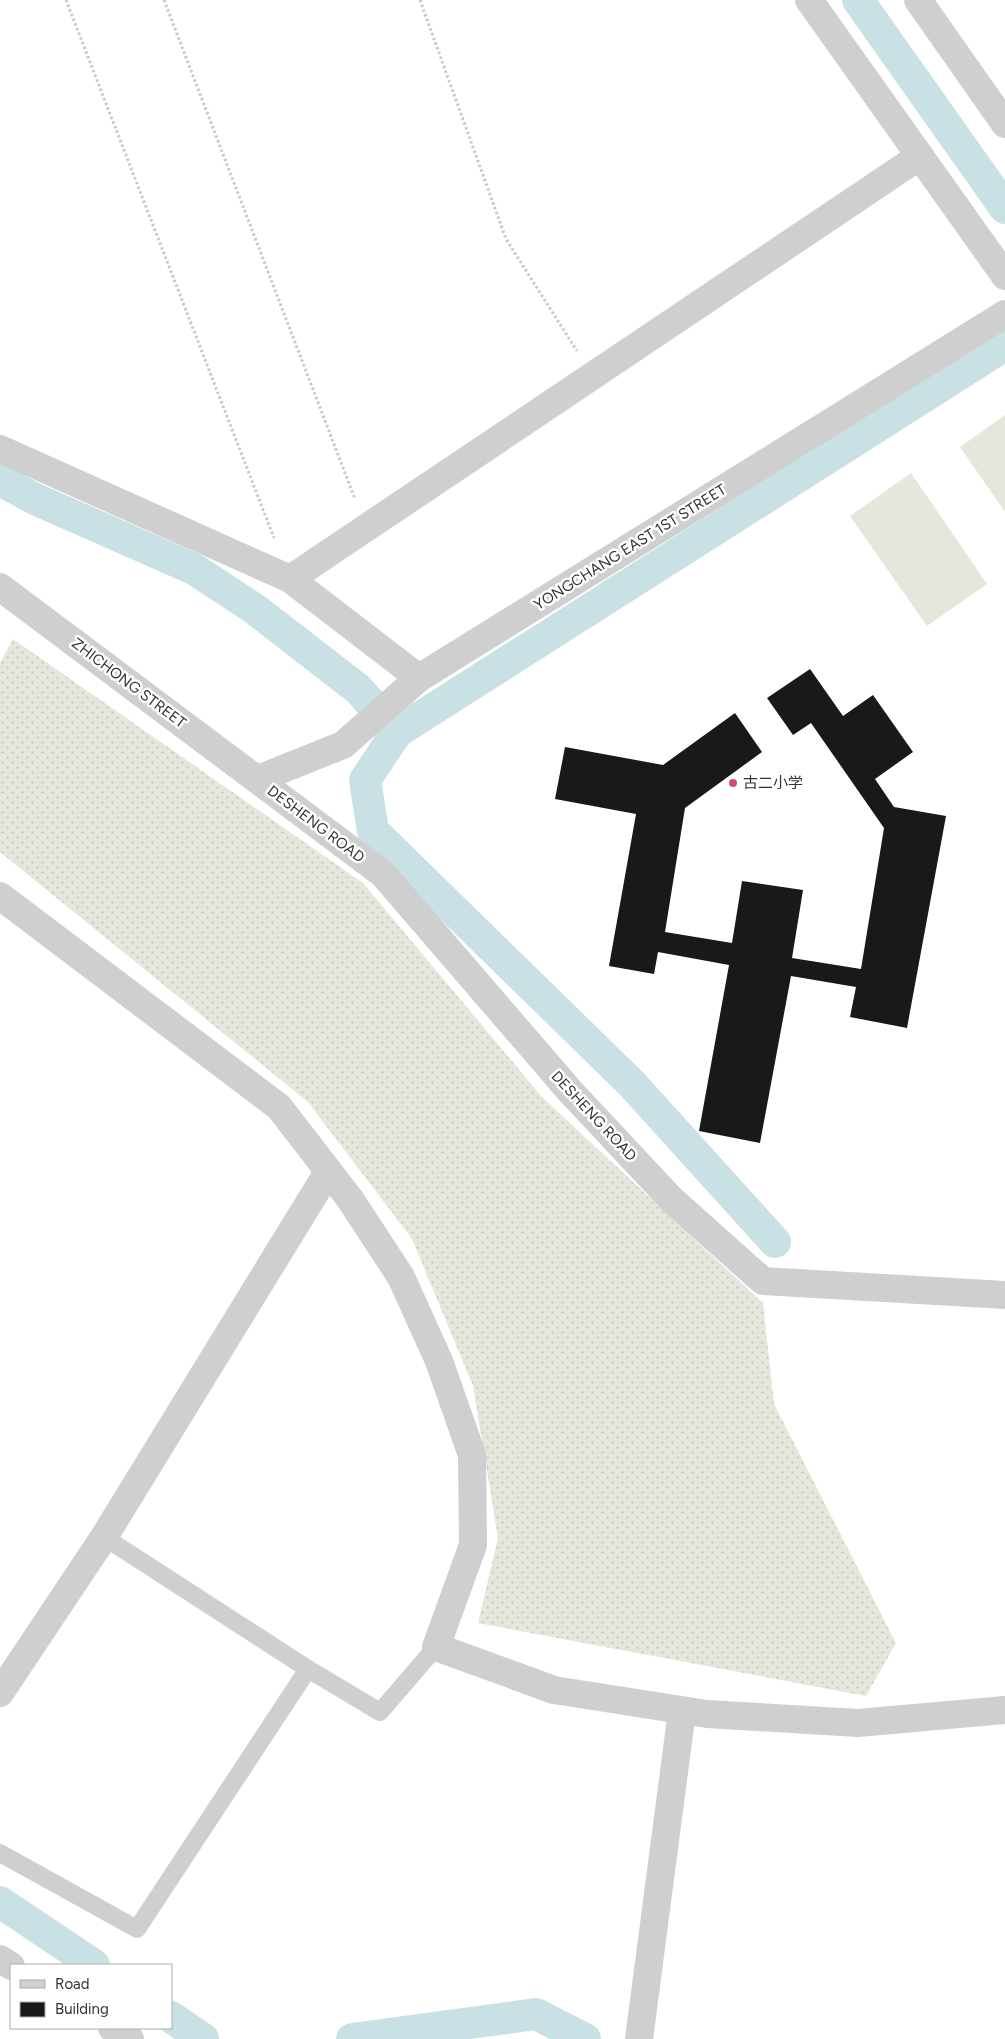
<svg xmlns="http://www.w3.org/2000/svg" width="1005" height="2039" font-family="Figtree,'Noto Sans SC',sans-serif">
<style>
.grass{fill:url(#grass-dots)}
.pitch{fill:#e4e8dc}
.lines{fill:none;stroke-linecap:round;stroke-linejoin:round}
.canal{stroke:#c9e0e4;stroke-width:32}
.building{fill:#191919}
.path{stroke:#c9c9c9;stroke-width:3;stroke-dasharray:2.5 2.5;stroke-linecap:butt}
.service{stroke:#cfcfcf;stroke-width:18}
.minor{stroke:#cfcfcf;stroke-width:28}
.poi-dot{fill:#d14c78;stroke:#fff;stroke-width:2}
.labels{text-anchor:middle;dominant-baseline:central;stroke-width:5;stroke-linejoin:round;paint-order:stroke}
.street-label{font-size:15px;fill:#323232;stroke:#fff}
.poi-label{font-size:15px;fill:#323232;stroke:#fff;text-anchor:start}
</style>
<defs>
<pattern id="grass-dots" width="8" height="8" patternUnits="userSpaceOnUse" patternTransform="scale(1.25)"><rect width="8" height="8" fill="#e4e8dc"/><path d="M2 2h.1M6 6h.1" fill="none" stroke="#c4c7bd" stroke-width="1.8" stroke-linecap="round"/></pattern>
</defs>
<rect width="100%" height="100%" fill="#fff"/>
<!-- grass -->
<path class="grass" d="M13 639 363 883 542 1097 763 1303 774 1404 896 1643 866 1696 478 1623 498 1538 473 1386 412 1239 308 1102 0 852V663Z"/>
<!-- pitch -->
<g class="pitch">
<path d="M1005 415V512L960 447Z"/>
<path d="M911 473 987 584 927 626 850 516Z"/>
</g>
<g class="lines">
<!-- canal -->
<g class="canal">
<path d="M858 0 1005 208"/>
<path d="M0 480 35 499 194 569 256 610 358 689 397 732"/>
<path d="M775 1242 632 1084 373 831 365 780 397 732 1005 345"/>
<path d="M0 1902 94 1965"/>
<path d="M171 2017 203 2039"/>
<path d="M352 2039 536 2014 585 2039"/>
</g>
</g>
<!-- building -->
<path class="building" d="M810 669 843 716 873 695 913 752 875 779 894 807 946 816 907 1028 850 1017 856 987 791 976 760 1143 699 1131 729 965 658 952 654 974 609 966 636 814 555 799 565 747 663 765 735 713 762 752 685 808 665 932 732 943 742 881 803 890 792 958 861 969 884 828 811 723 793 735 767 698Z"/>
<g class="lines">
<!-- path -->
<g class="path">
<path d="M66 0 274 538"/>
<path d="M164 0 355 499"/>
<path d="M420 0 506 239 577 351"/>
</g>
<!-- service -->
<g class="service">
<path d="M104 1537 308 1669 380 1712 436 1647"/>
<path d="M0 1853 137 1929 308 1669"/>
</g>
<!-- minor -->
<g class="minor">
<path d="M809 0 1005 276"/>
<path d="M918 0 1005 124"/>
<path d="M0 449 290 579 419 678"/>
<path d="M290 579 920 156"/>
<path d="M0 587 383 874 569 1090 672 1200 763 1281 1005 1295"/>
<path d="M258 779 343 745 419 678 1005 314"/>
<path d="M0 896 279 1107 350 1199 401 1277 439 1361 472 1455 473 1545 436 1647 554 1690 707 1714 858 1723 1005 1710"/>
<path d="M0 1693 104 1537 328 1172"/>
<path d="M0 1959 11 1966"/>
<path d="M112 2028 130 2039"/>
<path d="M639 2039 682 1711"/>
</g>
</g>
<!-- markers -->
<circle class="poi-dot" cx="733" cy="783" r="5"/>
<g class="labels">
<!-- street labels -->
<g class="street-label">
<text transform="translate(630 547) rotate(-32)">YONGCHANG EAST 1ST STREET</text>
<text transform="translate(129 683) rotate(37)">ZHICHONG STREET</text>
<text transform="translate(316 824) rotate(37)">DESHENG ROAD</text>
<text transform="translate(594 1116) rotate(47)">DESHENG ROAD</text>
</g>
<!-- poi labels -->
<g class="poi-label">
<text x="743" y="783">古二小学</text>
</g>
</g>
<!-- legend -->
<rect x="10" y="1964" width="162" height="65" fill="#ffffff" stroke="#adadad"/>
<rect x="20" y="1980" width="25" height="8" fill="#cfcfcf" stroke="#adadad"/>
<text x="55" y="1989" font-size="15" fill="#323232">Road</text>
<rect x="20" y="2002" width="25" height="15" fill="#191919" stroke="#adadad"/>
<text x="55" y="2014" font-size="15" fill="#323232">Building</text>
</svg>
